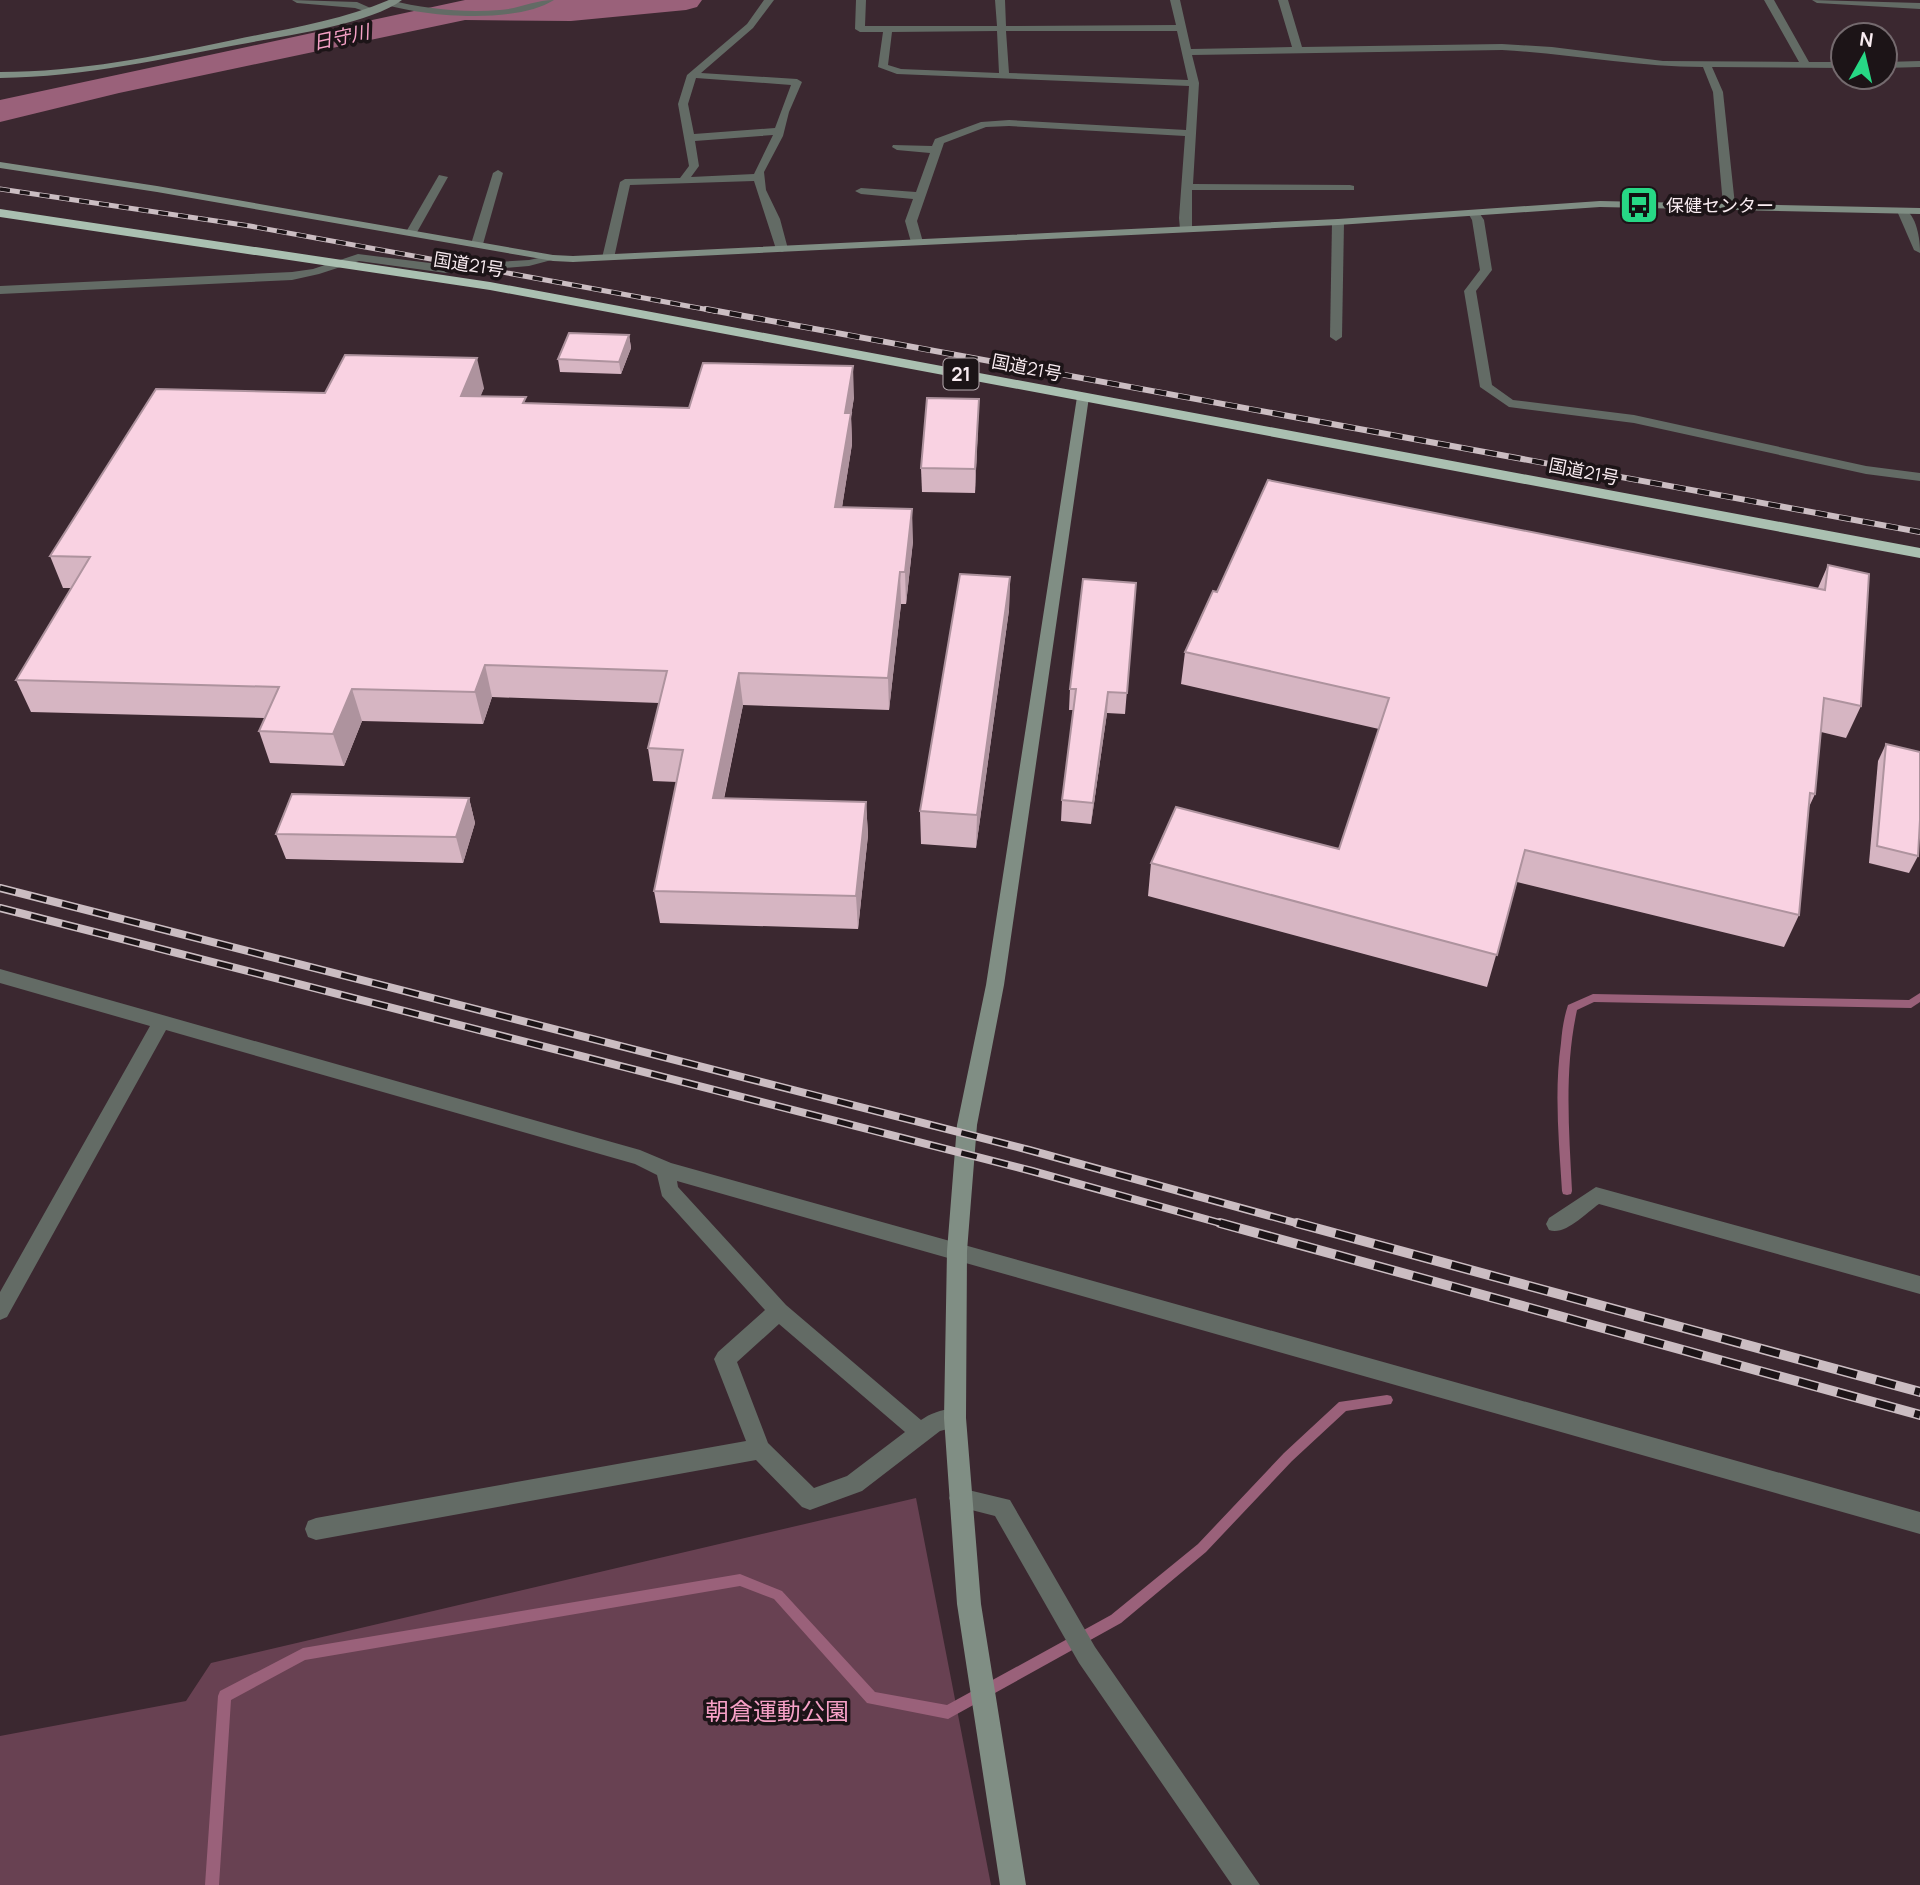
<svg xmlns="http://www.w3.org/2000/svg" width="1920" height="1885" font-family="Manrope,'Noto Sans JP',sans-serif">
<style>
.green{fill:#684152}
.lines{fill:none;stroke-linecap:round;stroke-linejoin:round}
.stream{fill:#9a617a;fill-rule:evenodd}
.river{fill:#9a617a;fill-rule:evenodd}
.street{fill:#636b65;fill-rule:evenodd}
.secondary{fill:#808e84;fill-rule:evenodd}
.highway{fill:#aac0b1;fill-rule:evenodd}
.rail-far3-casing{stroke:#cbbdc2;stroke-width:5}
.rail-far2-casing{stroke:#cbbdc2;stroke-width:6}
.rail-far1-casing{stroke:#cbbdc2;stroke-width:8}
.rail-casing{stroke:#cbbdc2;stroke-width:10}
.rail-far3{stroke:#1c1417;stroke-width:3.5;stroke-dasharray:10;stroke-linecap:butt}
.rail-far2{stroke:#1c1417;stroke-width:4.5;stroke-dasharray:12;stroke-linecap:butt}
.rail-far1{stroke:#1c1417;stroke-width:5;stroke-dasharray:16;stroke-linecap:butt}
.rail{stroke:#1c1417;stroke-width:7;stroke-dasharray:20;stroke-linecap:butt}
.wall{fill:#d6b5c2}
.shaded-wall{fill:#ae939e}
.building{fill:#f9d2e2;stroke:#ae939e;stroke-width:2}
.labels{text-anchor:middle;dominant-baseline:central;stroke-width:7;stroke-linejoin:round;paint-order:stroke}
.far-poi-label{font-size:18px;fill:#f9ecf1;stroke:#1c1417;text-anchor:start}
.far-street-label{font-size:18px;fill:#f9ecf1;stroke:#1c1417}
.far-water-label{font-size:19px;font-style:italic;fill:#f6a1c6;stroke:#1c1417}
.shield{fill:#1c1417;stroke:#b7abb0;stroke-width:2}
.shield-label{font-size:19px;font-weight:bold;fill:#f9ecf1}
.near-park-label{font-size:24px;fill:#f6a0c6;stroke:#1c1417}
</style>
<rect width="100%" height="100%" fill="#3b2830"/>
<!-- green -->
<path class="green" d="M916 1498 991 1885H0V1736L186 1701 211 1663Z"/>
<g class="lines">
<!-- stream -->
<g class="stream">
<path d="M1920 993V1002L1911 1008 1594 1002 1577 1010C1564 1070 1569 1130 1572 1191L1571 1194 1567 1195 1563 1194 1562 1191C1559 1142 1554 1092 1561 1043 1562 1030 1564 1017 1568 1005L1593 994 1909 1000Z"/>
<path d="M1387 1395 1391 1396 1393 1400 1391 1404 1346 1411 1292 1461 1206 1552 1121 1623 948 1719 867 1703 774 1599 740 1586 305 1660 231 1700 219 1885H205L218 1696 220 1691 303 1648 740 1574 782 1591 875 1692 947 1705 1111 1615 1198 1544 1284 1453 1339 1402Z"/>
</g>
<!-- river -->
<path class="river" d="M465 0H702L697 7 686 10 571 21 465 20 119 93 0 122V100Z"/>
<!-- street -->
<g class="street">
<path d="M292 0 357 2 375 10 370 13 355 8 297 3Z"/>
<path d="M390 0C424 9 464 13 500 10 518 9 535 0 554 0 516 24 428 17 387 5V1Z"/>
<path d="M764 0H774L753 28 701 73 797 79 802 82 789 112 783 136 764 172 766 190 780 219 788 249 782 252 776 249 754 181 630 185 614 258 604 260 602 258 620 182 625 179 680 178 689 166 678 104 687 75 747 24ZM696 78 791 85 775 128 694 134 688 104ZM773 135 754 174 691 177 699 166 695 141Z"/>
<path d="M856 0H866L865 26H997L995 0H1005L1006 26 1176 25 1170 0H1180L1191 49 1292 47 1278 0H1288L1302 47 1502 44 1552 47 1663 61 1799 62 1764 0H1774L1809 62H1843V68L1712 67 1723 92 1735 205 1729 208 1723 205 1713 92 1703 67C1635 67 1569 54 1502 50L1192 55 1199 83 1193 184 1350 185 1354 186V190H1192V229L1186 232 1180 229 1179 218 1185 136 1009 126 986 127 944 143 917 221 923 242 917 245 911 242 905 221 913 199 861 194 855 191 861 188 916 192 930 153 897 150 892 147 893 145 932 146 935 139 981 122 1009 120 1186 130 1189 86 897 74 878 67 883 32H860L855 29ZM997 31 999 73 901 69 888 65 892 32ZM1006 31H1177L1188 80 1009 73Z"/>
<path d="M1812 0 1920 3V9L1817 3Z"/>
<path d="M1920 61V67L1885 68V62Z"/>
<path d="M498 170 503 173 483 244 473 246 471 244 493 173Z"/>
<path d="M439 175 448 177 416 234H408L406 232Z"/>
<path d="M1903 208C1917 215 1920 239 1920 253L1914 250 1897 211Z"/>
<path d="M1474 210 1478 211 1484 220 1492 270 1476 291 1492 385 1513 400 1634 415 1866 466 1920 473V481L1866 474 1634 423 1509 407 1480 387 1464 291 1480 270 1472 220 1468 213Z"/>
<path d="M1338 219 1344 222 1342 337 1336 341 1330 337 1332 222Z"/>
<path d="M358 254 446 265 529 260 553 255 559 258 529 266 446 273 359 261 319 274 292 280 0 294V286L292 272 313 269Z"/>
<path d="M0 969 640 1150 671 1163 1920 1512V1534L677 1181 678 1187 786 1305 921 1420C932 1412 950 1406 963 1411L966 1418 963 1425 940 1431 862 1491 810 1510 802 1507 756 1460 316 1540 308 1537 305 1529 308 1521 316 1518 746 1441 714 1359 718 1352 765 1310 662 1196 657 1175 635 1164 166 1030 7 1317 0 1320V1292L150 1026 0 983ZM779 1324 905 1432 847 1476 814 1488 768 1443 737 1362Z"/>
<path d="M1596 1187 1920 1276V1294L1599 1204C1586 1213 1565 1236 1549 1230L1546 1224 1549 1218Z"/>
<path d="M960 1488 1010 1500 1095 1647 1260 1885H1232L1079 1663 995 1516 952 1505 949 1498 952 1491Z"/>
</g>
<!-- secondary -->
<g class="secondary">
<path d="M389 0H402C370 24 288 35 248 43 165 58 85 77 0 78V72C80 72 156 56 233 40 286 29 339 21 389 0Z"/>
<path d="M0 162 157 186 553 255 573 256 1338 219 1600 201 1920 208V214L1600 207 1338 225 573 262 553 261 157 192 0 168Z"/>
<path d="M1083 393 1089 397 1004 985 977 1125 967 1251 966 1418 981 1604 1026 1885H1000L957 1604 944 1418 947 1251 957 1125 986 985 1077 397Z"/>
</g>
<!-- highway -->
<path class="highway" d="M0 209 490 282 1920 548V558L490 290 0 217Z"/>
<!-- rail-far3 casing -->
<g class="rail-far3-casing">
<path id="rail-far3" d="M0 189 250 226 715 311"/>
</g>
<!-- rail-far2 casing -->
<g class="rail-far2-casing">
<path id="rail-far2" d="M706 309 1920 532"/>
</g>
<!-- rail-far1 casing -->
<g class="rail-far1-casing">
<g id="rail-far1">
<path d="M0 888 1029 1150 1303 1225"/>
<path d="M0 908 1032 1171 1227 1225"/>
</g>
</g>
<!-- rail casing -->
<g class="rail-casing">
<g id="rail">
<path d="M1220 1223 1920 1415"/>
<path d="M1297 1223 1920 1392"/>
</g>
</g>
<!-- rail-far3 -->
<use href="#rail-far3" class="rail-far3"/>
<!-- rail-far2 -->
<use href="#rail-far2" class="rail-far2"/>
<!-- rail-far1 -->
<use href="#rail-far1" class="rail-far1"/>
<!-- rail -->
<use href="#rail" class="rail"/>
</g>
<!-- wall -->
<g class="wall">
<path d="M629 335 631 348 621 374 560 372 558 359Z"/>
<path d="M484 388 480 396 527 403 689 408 854 397 851 416 852 444 842 507 913 541 906 604H901L889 710 743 705 724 799 866 802 868 835 858 929 660 923 654 891 677 782 653 781 648 748 659 703 492 697 483 724 362 721 344 766 270 763 259 731 265 718 31 712 16 680 71 588H63L50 556 325 393Z"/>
<path d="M978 424 975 493 922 492 921 468Z"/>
<path d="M1828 565 1861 706 1846 738 1821 732 1815 794 1809 807 1799 915 1784 947 1517 882 1487 987 1148 896 1151 863 1339 849 1379 729 1181 684 1185 652 1217 592 1818 588Z"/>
<path d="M1010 577 1009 610 976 848 921 844 920 811Z"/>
<path d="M1136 583 1125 714 1107 713 1091 824 1061 821 1062 800 1074 710H1069L1070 689Z"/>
<path d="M1886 744 1918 856 1909 873 1869 863 1878 761Z"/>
<path d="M469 798 475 823 463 863 286 859 276 834Z"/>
</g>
<!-- shaded-wall -->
<g class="shaded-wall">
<path d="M629 335 631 348 621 374 619 362Z"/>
<path d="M477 358 484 388 468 427 461 396Z"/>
<path d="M853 366 854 397 851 416 852 444 837 539 835 507 845 413Z"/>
<path d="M979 399 978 424 975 493V469Z"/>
<path d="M912 509 913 541 906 604 905 572Z"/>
<path d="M900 572 901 604 889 710 888 678Z"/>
<path d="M1010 577 1009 610 976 848 977 815Z"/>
<path d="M485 665 492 697 483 724 475 692Z"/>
<path d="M739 673 743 705 717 831 713 798Z"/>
<path d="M352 689 362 721 344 766 333 734Z"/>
<path d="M1108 692 1107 713 1091 824 1093 803Z"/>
<path d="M469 798 475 823 463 863 456 837Z"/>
<path d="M866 802 868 835 858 929 856 896Z"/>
</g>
<!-- building -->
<g class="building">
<path d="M569 333 629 335 619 362 558 359Z"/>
<path d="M345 355 477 358 461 396 526 397 523 403 689 408 703 363 853 366 845 413H851L835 507 912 509 905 572H900L888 678 739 673 713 798 866 802 856 896 654 891 683 750 648 748 667 671 485 665 475 692 352 689 333 734 259 731 279 687 16 680 90 557 50 556 156 389 325 393Z"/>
<path d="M927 398 979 399 975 469 921 468Z"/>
<path d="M1268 480 1825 590 1828 565 1869 574 1861 706 1824 698 1815 794 1810 793 1799 915 1525 850 1497 955 1151 863 1176 807 1339 849 1389 698 1185 652 1213 591 1217 592Z"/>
<path d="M960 574 1010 577 977 815 920 811Z"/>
<path d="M1083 579 1136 583 1127 693 1108 692 1093 803 1062 800 1076 689H1070Z"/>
<path d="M1886 744 1920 752V820L1918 856 1877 846Z"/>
<path d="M292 794 469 798 456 837 276 834Z"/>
</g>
<!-- icons -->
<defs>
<g id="bus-square" transform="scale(2.0125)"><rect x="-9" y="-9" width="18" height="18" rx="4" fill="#27d885" stroke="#1c1417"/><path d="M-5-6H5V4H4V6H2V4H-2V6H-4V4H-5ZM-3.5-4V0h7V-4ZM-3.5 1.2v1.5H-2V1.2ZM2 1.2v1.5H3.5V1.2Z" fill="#111"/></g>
</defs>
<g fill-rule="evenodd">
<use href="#bus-square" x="1639" y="205"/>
</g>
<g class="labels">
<!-- far-poi labels -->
<g class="far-poi-label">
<text x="1666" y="205">保健センター</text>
</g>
<!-- far-street labels -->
<g class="far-street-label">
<text transform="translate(469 264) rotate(9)">国道21号</text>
<text transform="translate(1027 367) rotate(11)">国道21号</text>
<text transform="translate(1584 471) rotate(11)">国道21号</text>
</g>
<!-- far-water labels -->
<g class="far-water-label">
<text transform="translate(341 37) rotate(-12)">日守川</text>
</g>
<!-- shield labels -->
<rect class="shield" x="943.5" y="358.5" width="35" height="31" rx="5"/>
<g class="shield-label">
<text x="961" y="374">21</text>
</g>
<!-- near-park labels -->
<g class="near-park-label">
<text x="777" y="1710">朝倉運動公園</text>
</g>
</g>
<!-- north arrow -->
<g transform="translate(1864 56) rotate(8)"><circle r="33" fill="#1c1417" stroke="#746a6e" stroke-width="2"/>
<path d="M0-5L12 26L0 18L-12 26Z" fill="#27d885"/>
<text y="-10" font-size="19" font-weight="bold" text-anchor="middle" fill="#f9ecf1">N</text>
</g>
</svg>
